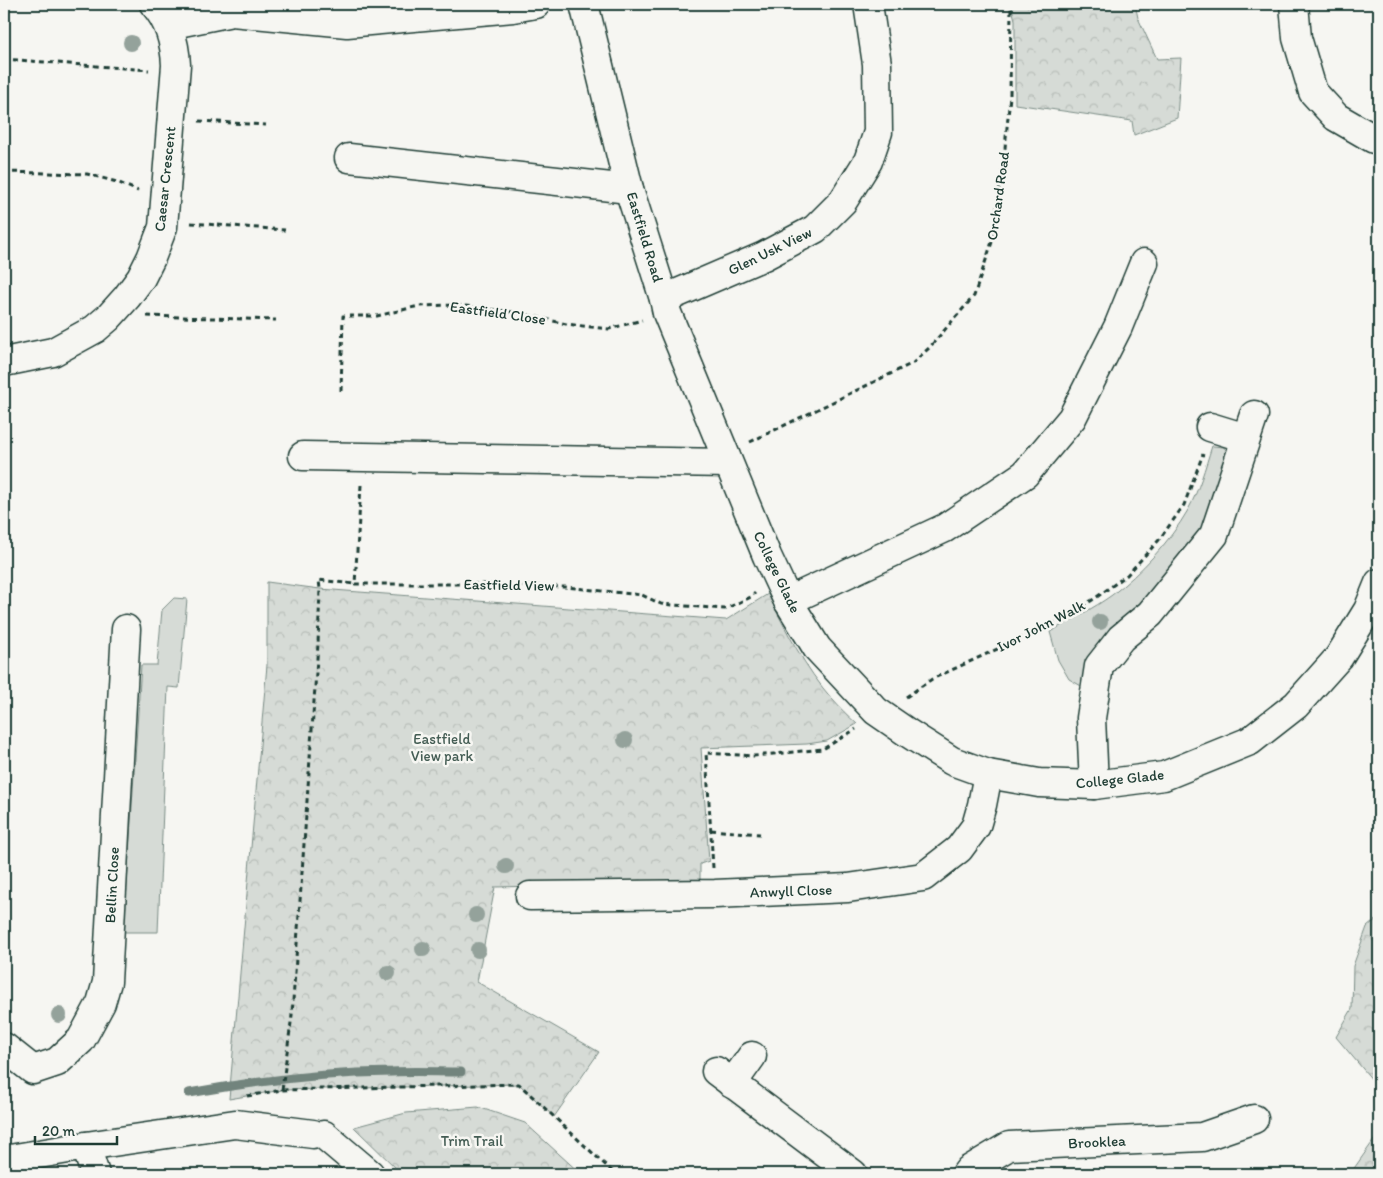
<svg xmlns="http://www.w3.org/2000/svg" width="1383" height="1178" font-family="Itim,sans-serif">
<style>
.grass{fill:#d6dbd6;stroke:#7a8c85}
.forest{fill:url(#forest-crowns);stroke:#7a8c85}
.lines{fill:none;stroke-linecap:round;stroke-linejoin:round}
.stream{stroke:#72847d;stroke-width:9}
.minor-casing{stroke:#1f3d34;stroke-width:31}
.path{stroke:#1f3d34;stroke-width:3;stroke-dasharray:5 4;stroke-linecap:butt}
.minor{stroke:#f6f6f2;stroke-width:28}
.tree{fill:#94a29b}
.labels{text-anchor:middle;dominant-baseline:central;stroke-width:5;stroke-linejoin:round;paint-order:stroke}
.street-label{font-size:15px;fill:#1f3d34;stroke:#f6f6f2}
.park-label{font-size:15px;fill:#445d54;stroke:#f6f6f2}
</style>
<defs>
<pattern id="forest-crowns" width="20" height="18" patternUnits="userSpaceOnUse" patternTransform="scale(1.25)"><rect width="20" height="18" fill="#d6dbd6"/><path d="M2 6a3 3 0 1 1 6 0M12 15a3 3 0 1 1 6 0" fill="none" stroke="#b7bdb8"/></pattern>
</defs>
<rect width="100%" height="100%" fill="#f6f6f2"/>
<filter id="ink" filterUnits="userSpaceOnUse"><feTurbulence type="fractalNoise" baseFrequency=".02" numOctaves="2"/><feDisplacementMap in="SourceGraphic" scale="10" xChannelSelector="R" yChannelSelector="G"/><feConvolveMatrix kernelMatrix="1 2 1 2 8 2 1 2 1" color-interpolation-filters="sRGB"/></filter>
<g filter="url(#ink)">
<!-- grass -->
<g class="grass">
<path d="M1212 446 1224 447 1230 457 1212 516 1083 687 1069 679 1058 660 1050 632C1069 621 1094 608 1112 595 1141 572 1169 543 1188 510 1199 490 1205 468 1212 446Z"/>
<path d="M174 598 187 599 179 688 168 687 158 932H124L141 665H157L162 610Z"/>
</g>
<!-- forest -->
<g class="forest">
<path d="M1011 4H1135L1138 18 1157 59 1181 58 1177 118 1134 135 1132 121 1015 104V20Z"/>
<path d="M267 582 320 589 726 620 768 594C786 631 805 668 832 699 840 708 848 716 857 724L827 741 807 744 701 748 709 861 700 864V879L691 884 655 886 641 880 582 885 495 887 477 982 599 1052 554 1117 519 1084 282 1090 229 1099 267 665Z"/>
<path d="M1379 917V1088L1336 1037 1352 1009 1353 966 1367 927Z"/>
<path d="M478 1107 525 1123 581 1174H402L354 1127 406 1113Z"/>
<path d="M1379 1133V1174H1350Z"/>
</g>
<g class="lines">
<!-- stream -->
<path class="stream" d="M189 1093C255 1081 324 1073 392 1072 415 1071 438 1072 461 1072"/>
<!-- minor casing -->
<g class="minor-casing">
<g id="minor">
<path d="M584 4 629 189 664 299 667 313 767 556 788 601 817 648 876 711 908 733 952 761 988 774 1039 783 1094 785 1164 776 1250 741 1296 705 1339 657 1368 610 1379 583"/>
<path d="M1294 4 1297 38 1313 92 1336 117 1374 139H1379"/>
<path d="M168 25 232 12 347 23 513 8 536 4"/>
<path d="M349 158 629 189"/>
<path d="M664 299 764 256 815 229 843 201 868 161 878 132 877 64 868 4"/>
<path d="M4 362 53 352 95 329 109 317 127 297 141 278 151 258 163 227 176 65C175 43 169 21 154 4"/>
<path d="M1210 427 1246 438"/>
<path d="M303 456 728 463"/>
<path d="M788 601 945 528 1025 474 1072 418 1118 327 1144 263"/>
<path d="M1094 785 1091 718 1099 666 1121 638 1150 614 1214 535 1254 415"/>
<path d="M530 896 715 894 848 888 923 877 959 849 976 826 982 805 988 774"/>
<path d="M4 1047 33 1070 57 1062 81 1040 101 1003 107 982 126 629"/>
<path d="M716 1071 853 1174"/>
<path d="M732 1084 752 1056"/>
<path d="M324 1135 370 1174"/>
<path d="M86 1146 235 1124 313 1134"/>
<path d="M4 1160 86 1146 95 1174"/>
<path d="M966 1174 969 1170 1009 1146 1202 1137 1254 1119"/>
</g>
</g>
<!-- path -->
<g class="path">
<path d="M4 59 149 70"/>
<path d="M199 121 266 125"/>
<path d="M4 172 87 174 117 182 138 191"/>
<path d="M191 223 285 230"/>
<path d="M147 316 276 320"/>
<path d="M341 391 343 316H377L419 306 457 305 520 313 566 324 609 329 642 320"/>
<path d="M750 442 913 363 929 348 974 296 993 239 1005 148 1010 96 1011 4"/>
<path d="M361 485 355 584H480L565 587 642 595 661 604 725 609 751 597 755 593"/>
<path d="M906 697 932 679 1056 622 1094 599 1127 575 1159 540 1184 505 1203 454"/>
<path d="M711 830 760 834"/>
<path d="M713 868 706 753 754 756 823 749 856 729"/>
<path d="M282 1090 292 1015 318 644 320 589 319 580 355 584"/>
<path d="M247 1096 282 1090 519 1084 615 1174"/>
</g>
<!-- minor -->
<use href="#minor" class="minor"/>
</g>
<!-- trees -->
<g class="tree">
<circle cx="131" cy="43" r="8"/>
<circle cx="1100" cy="622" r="8"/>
<circle cx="625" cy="740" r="8"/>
<circle cx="506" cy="866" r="8"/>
<circle cx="476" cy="915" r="8"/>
<circle cx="423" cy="949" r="8"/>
<circle cx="478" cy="950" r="8"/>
<circle cx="388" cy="973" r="8"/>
<circle cx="59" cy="1015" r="8"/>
</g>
</g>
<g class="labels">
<!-- street labels -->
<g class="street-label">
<text transform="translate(165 179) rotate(-84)">Caesar Crescent</text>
<text transform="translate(998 196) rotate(-82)">Orchard Road</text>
<text transform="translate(645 237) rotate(73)">Eastfield Road</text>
<text transform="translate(770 251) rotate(-26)">Glen Usk View</text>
<text transform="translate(498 313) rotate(8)">Eastfield Close</text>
<text transform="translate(777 572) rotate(64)">College Glade</text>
<text transform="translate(509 585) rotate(1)">Eastfield View</text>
<text transform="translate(1041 626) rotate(-27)">Ivor John Walk</text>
<text transform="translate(1120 779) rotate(-6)">College Glade</text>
<text transform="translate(112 885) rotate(-87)">Bellin Close</text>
<text transform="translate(791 891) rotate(-2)">Anwyll Close</text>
<text transform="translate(1097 1142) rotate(-3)">Brooklea</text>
</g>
<!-- park labels -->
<g class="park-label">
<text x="442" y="739">Eastfield<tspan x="442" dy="17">View park</tspan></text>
<text x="472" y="1141">Trim Trail</text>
</g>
</g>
<!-- margin -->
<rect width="1383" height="1178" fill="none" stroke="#f6f6f2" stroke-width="20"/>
<rect x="10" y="10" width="1363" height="1158" fill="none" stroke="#1f3d34" stroke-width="2" filter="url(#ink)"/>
<!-- scale -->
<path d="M35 1136v8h82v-8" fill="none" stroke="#1f3d34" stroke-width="2.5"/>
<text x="42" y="1136" font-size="15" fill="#1f3d34" stroke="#f6f6f2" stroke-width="4" paint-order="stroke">20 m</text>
</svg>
